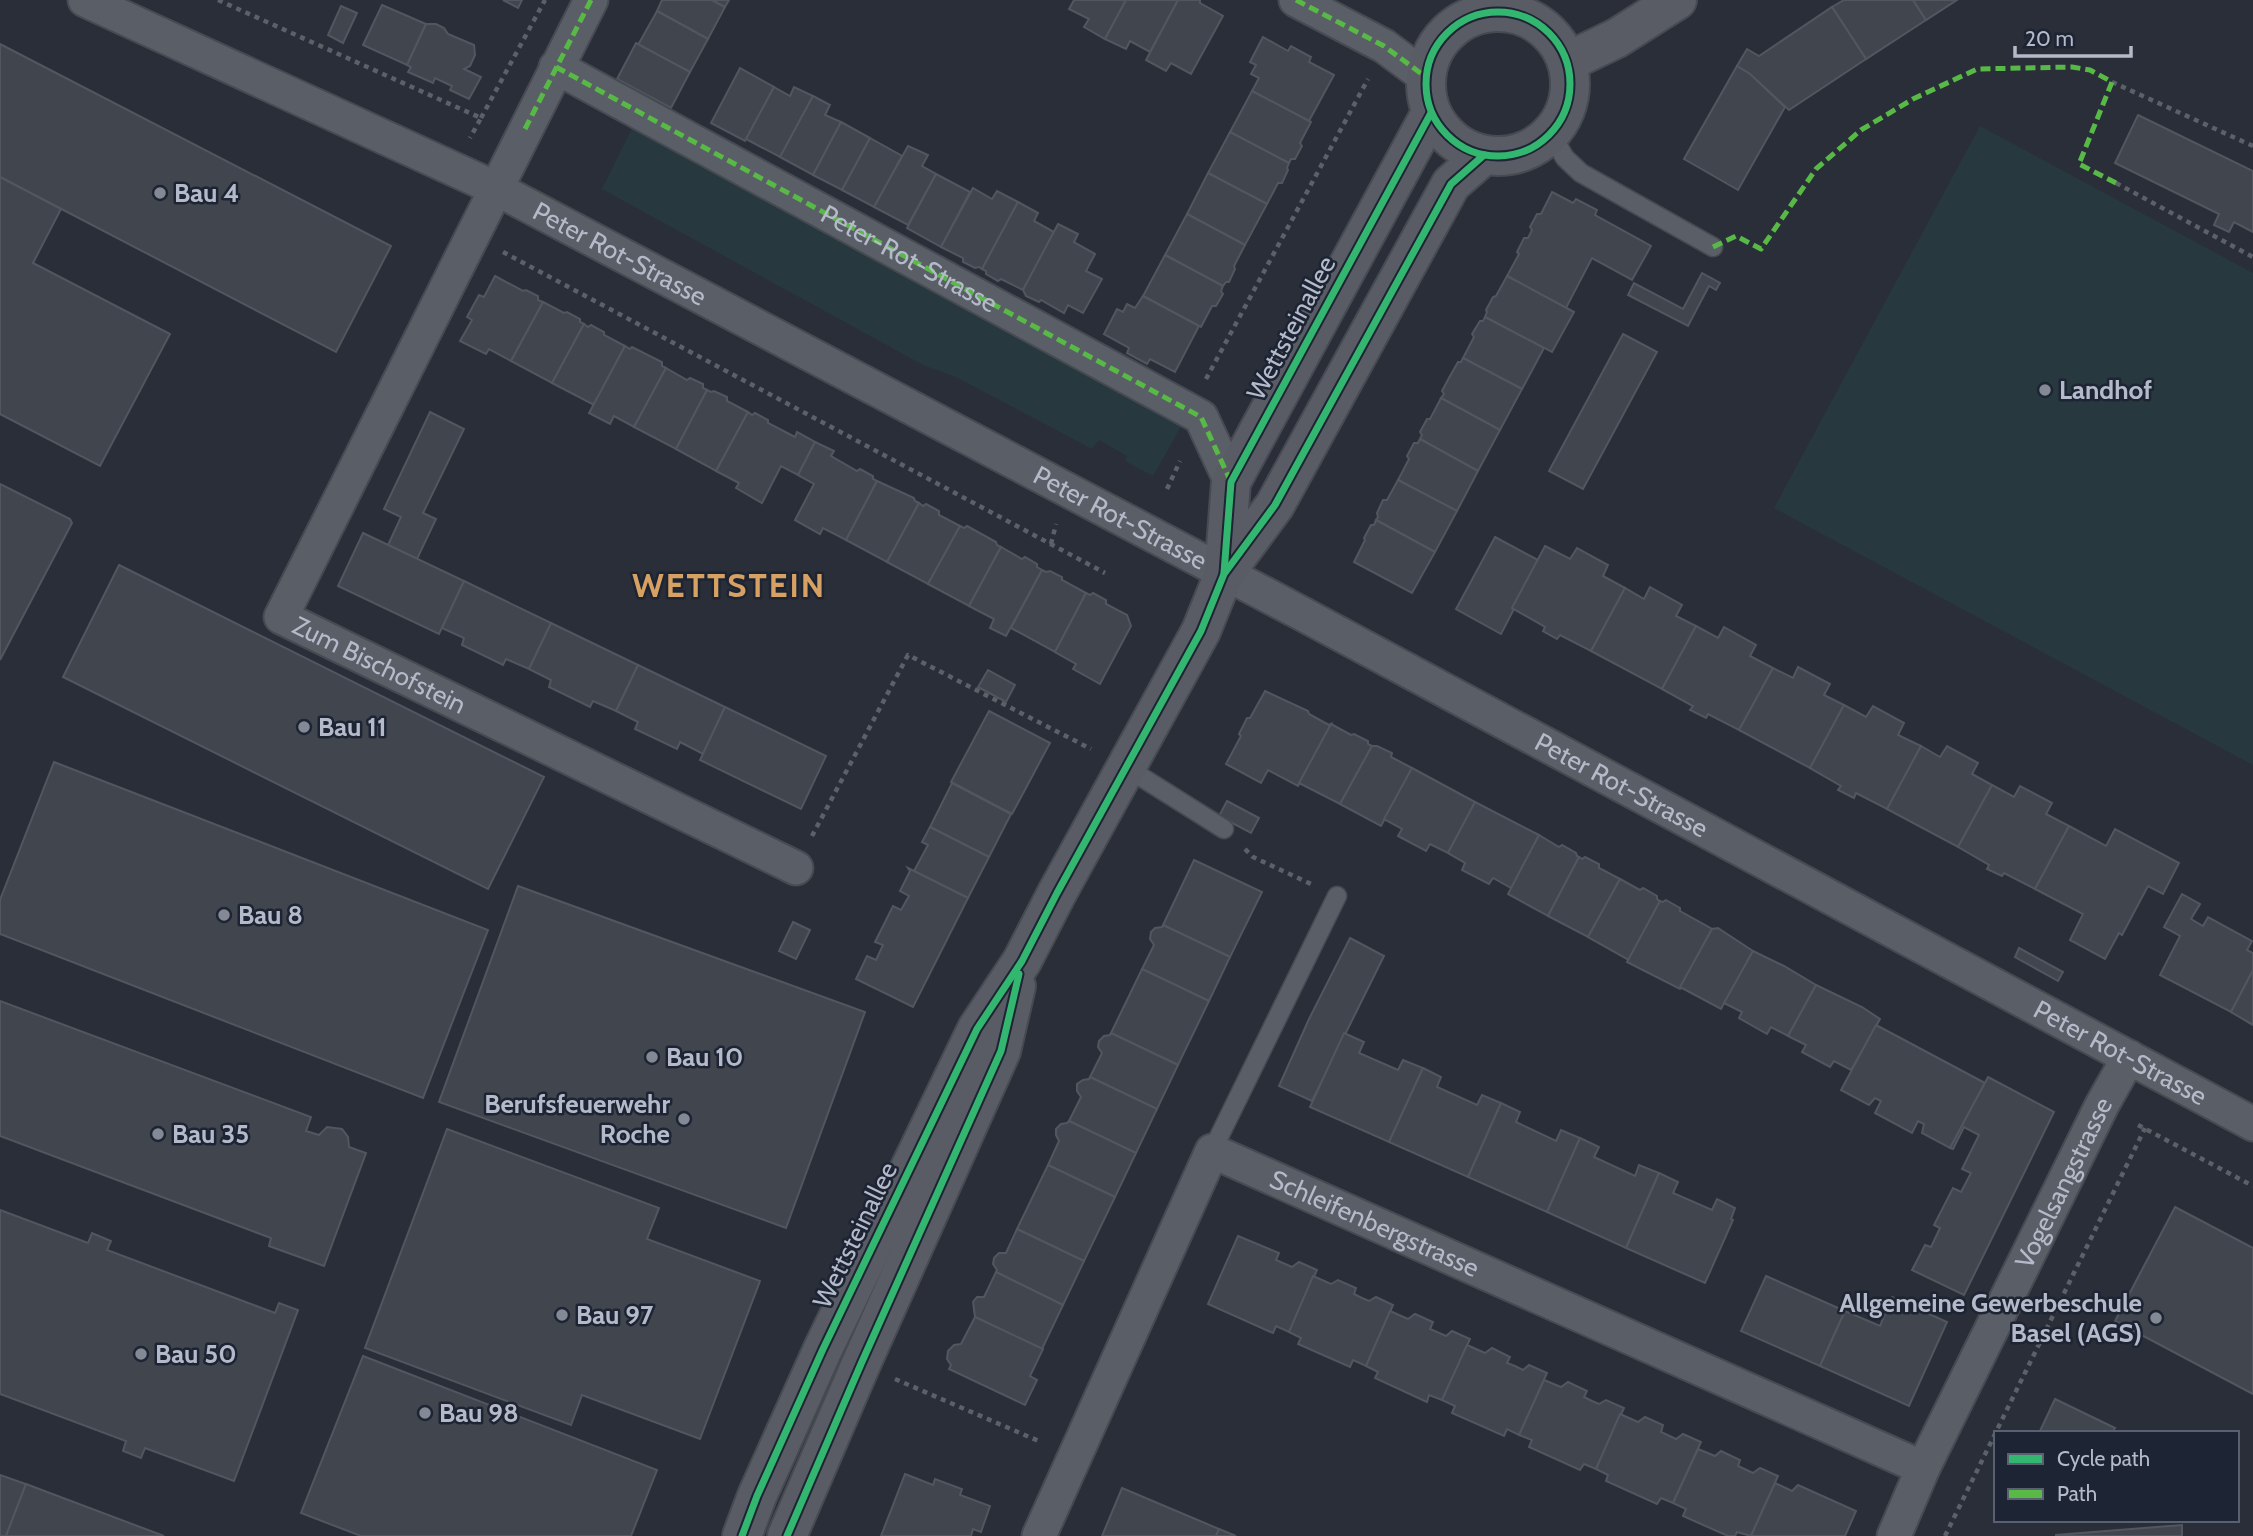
<svg xmlns="http://www.w3.org/2000/svg" width="2253" height="1536" font-family="Cabin,sans-serif">
<style>
.green{fill:#27383e}
.building{fill:#41454e;stroke:#52565f;stroke-width:2}
.lines{fill:none;stroke-linecap:round;stroke-linejoin:round}
.service-casing{stroke:#464a51;stroke-width:21}
.minor-casing{stroke:#464a51;stroke-width:37}
.secondary-casing{stroke:#464a51;stroke-width:42}
.path{stroke:#5c6168;stroke-width:4.5;stroke-dasharray:5 5;stroke-linecap:butt}
.service{stroke:#5a5e66;stroke-width:18}
.minor{stroke:#5a5e66;stroke-width:33}
.secondary{stroke:#595c64;stroke-width:38}
.quiet{stroke:#58b947;stroke-width:5;stroke-dasharray:10 5;stroke-linecap:butt}
.cycleway-casing{stroke:#1d2433;stroke-width:11}
.cycleway{stroke:#33b770;stroke-width:7}
.poi-dot{fill:#848996;stroke:#1d2433;stroke-width:2.5}
.labels{text-anchor:middle;dominant-baseline:central;stroke-width:5;stroke-linejoin:round;paint-order:stroke}
.poi-label{font-size:26px;font-weight:bold;fill:#b4bac9;stroke:#1d2433;text-anchor:start}
.street-label{font-size:26px;fill:#b4bac9;stroke:#1d2433}
.district-label{font-size:33px;font-weight:bold;letter-spacing:2px;fill:#d6a162;stroke:#1d2433}
</style>
<rect width="100%" height="100%" fill="#2a2e38"/>
<!-- green -->
<g class="green">
<path d="M636 120 1186 418 1153 476 1125 461 1127 456 1099 440 1092 449 954 376 925 366 602 189Z"/>
<path d="M1980 126 2253 273V765L1774 508Z"/>
</g>
<!-- building -->
<g class="building">
<path d="M503 0H522L518 8Z"/>
<path d="M662 0H712L725 7 708 39 657 11Z"/>
<path d="M712 0H729L725 7Z"/>
<path d="M1074 0H1126L1105 39 1084 27 1089 19 1069 9Z"/>
<path d="M1126 0H1178L1150 52 1130 41 1126 49 1105 39Z"/>
<path d="M1178 0H1200V3L1223 16 1191 74 1171 63 1166 71 1146 60Z"/>
<path d="M1844 0H1913L1926 20 1866 59 1832 7Z"/>
<path d="M1913 0H1957L1926 20Z"/>
<path d="M382 5 426 24 407 65 363 45Z"/>
<path d="M341 6 357 13 343 43 328 35Z"/>
<path d="M1832 7 1866 59 1789 110 1750 74 1737 66 1747 49 1759 56Z"/>
<path d="M657 11 708 39 690 72 638 45Z"/>
<path d="M426 24H436L444 28 448 34 474 45 475 55 470 66 464 69 481 77 469 99 450 90 452 86 435 78 433 83 408 72 411 67 407 65Z"/>
<path d="M1263 37 1288 51 1291 46 1311 57 1309 62 1334 75 1309 121 1252 91 1259 78 1251 74 1256 65 1250 62Z"/>
<path d="M636 43 690 72 671 108 617 79Z"/>
<path d="M0 44 391 246 336 352 0 177Z"/>
<path d="M1737 66 1750 74 1785 107 1738 190 1684 159Z"/>
<path d="M740 68 774 87 745 141 711 123Z"/>
<path d="M774 87 790 96 794 87 813 96 780 157 746 139Z"/>
<path d="M1252 91 1311 122 1300 143 1302 146 1295 159H1291L1289 163 1230 132Z"/>
<path d="M813 96 830 105 825 115 841 122 813 175 780 157Z"/>
<path d="M2138 115 2253 171V232L2234 222 2229 232 2214 225 2219 214 2115 163Z"/>
<path d="M841 122 870 138 842 190 813 175Z"/>
<path d="M1230 132 1289 163 1287 168 1288 170 1282 183H1278L1267 204 1208 173Z"/>
<path d="M870 138 902 156 874 207 842 190Z"/>
<path d="M908 146 928 155 922 166 936 174 908 225 874 207Z"/>
<path d="M1208 173 1267 204 1245 245 1187 214Z"/>
<path d="M936 174 970 192 941 247 907 228Z"/>
<path d="M0 177 61 209 33 263 170 334 100 466 0 414Z"/>
<path d="M973 188 992 199 997 191 1018 202 982 269 979 267 975 268 963 262V258L941 247Z"/>
<path d="M1552 192 1573 203 1576 199 1597 210 1595 215 1651 246 1632 280 1592 258 1566 308 1507 276 1519 254 1517 252 1524 238H1528L1532 230 1530 227 1537 214H1541Z"/>
<path d="M1018 202 1038 213 1034 221 1054 232 1023 290 1001 279 998 281 986 274V271L982 269Z"/>
<path d="M1187 214 1245 245 1234 266 1235 269 1229 282H1226L1223 286 1165 255Z"/>
<path d="M1058 224 1078 234 1074 242 1095 254 1086 271 1102 279 1083 313 1068 305 1064 313 1041 300 1039 302 1026 296 1023 290Z"/>
<path d="M1165 255 1223 286 1221 291 1223 294 1216 306H1212L1201 327 1143 296Z"/>
<path d="M1702 273 1720 283 1716 290 1709 286 1688 326 1628 295 1634 283 1683 309Z"/>
<path d="M495 276 523 291 526 290 538 296V300L543 302 511 361 489 349 486 354 460 341 472 320 467 317 479 295 484 297Z"/>
<path d="M1507 276 1574 312 1552 352 1485 317 1487 312 1486 310 1493 297 1496 296Z"/>
<path d="M1143 296 1199 326 1175 372 1150 359 1147 364 1127 353 1129 348 1104 334 1117 309 1123 312 1127 304 1135 308Z"/>
<path d="M543 302 564 313 567 312 580 319V322L584 324 552 383 511 361Z"/>
<path d="M1485 317 1544 348 1522 389 1463 358 1474 337 1472 334 1480 321H1483Z"/>
<path d="M584 324 588 327 591 325 604 332V335L625 346 594 405 552 383Z"/>
<path d="M1623 334 1657 352 1583 489 1549 471Z"/>
<path d="M625 346 630 349 632 347 662 362V366L666 368 634 427 614 416 610 424 589 413Z"/>
<path d="M1463 358 1522 389 1500 430 1441 398 1444 394 1442 391 1450 376 1458 362H1461Z"/>
<path d="M666 368 687 380 690 378 703 384V388L707 390 676 449 634 427Z"/>
<path d="M707 390 711 392 714 391 727 397V401L748 412 716 471 676 449Z"/>
<path d="M1441 398 1500 430 1478 471 1420 439 1422 435 1420 432 1427 419H1430Z"/>
<path d="M430 412 464 429 423 513 436 519 417 559 388 545 401 517 384 509Z"/>
<path d="M748 412 752 415 755 413 768 420V423L795 437 797 432 815 442 798 475 781 466 762 503 736 488 739 483 716 471Z"/>
<path d="M1420 439 1478 471 1457 511 1398 480 1409 459 1407 456 1414 443H1418Z"/>
<path d="M815 442 834 451 831 456 857 471 860 469 873 476V479L877 481 846 540 823 528 820 534 795 520 814 484 798 475Z"/>
<path d="M1398 480 1457 511 1435 552 1376 520 1378 517 1377 513 1383 500H1387Z"/>
<path d="M877 481 914 498 915 501 919 503 887 562 846 540Z"/>
<path d="M0 484 70 519 72 523 0 660Z"/>
<path d="M919 503 923 506 926 504 939 511V515L960 526 928 584 887 562Z"/>
<path d="M1376 520 1435 552 1412 593 1354 562 1365 540 1364 538 1371 525H1374Z"/>
<path d="M960 526 964 528 967 526 996 542 997 545 1001 547 969 606 928 584Z"/>
<path d="M363 533 464 581 439 634 338 586Z"/>
<path d="M1495 537 1538 560 1512 608 1514 609 1501 634 1456 609Z"/>
<path d="M1545 546 1570 559 1577 548 1608 565 1603 576 1625 588 1591 651 1560 635 1557 639 1543 631 1545 627 1512 608Z"/>
<path d="M1001 547 1022 559 1025 557 1037 564V567L1042 570 1006 636 990 628 994 619 969 606Z"/>
<path d="M119 565 544 777 488 889 63 677Z"/>
<path d="M1042 570 1046 572 1050 571 1062 577V580L1086 593 1055 652 1011 628Z"/>
<path d="M464 581 551 623 529 669 506 659 503 665 462 645 464 638 442 628Z"/>
<path d="M1650 587 1682 605 1676 616 1696 626 1662 689 1591 651 1625 588 1644 599Z"/>
<path d="M1086 593 1090 595 1093 593 1106 600V604L1127 615 1131 626 1100 684 1073 669 1076 664 1055 652Z"/>
<path d="M551 623 638 665 616 711 593 701 590 707 549 687 551 680 529 669Z"/>
<path d="M1696 626 1718 638 1724 627 1756 645 1750 656 1773 668 1739 730 1708 714 1706 718 1690 710 1693 706 1662 689Z"/>
<path d="M638 665 725 707 703 754 680 742 677 749 635 729 638 722 616 711Z"/>
<path d="M1798 667 1830 684 1824 695 1844 705 1810 768 1739 730 1773 668 1793 678Z"/>
<path d="M988 670 1015 685 1006 702 978 687Z"/>
<path d="M1265 691 1308 711 1309 714 1329 725 1331 724 1298 786 1268 770 1261 783 1226 764 1241 736 1239 734 1247 718H1250Z"/>
<path d="M1844 705 1866 717 1873 706 1904 723 1898 735 1921 746 1887 809 1856 793 1854 798 1838 790 1841 786 1810 768Z"/>
<path d="M725 707 826 756 801 809 700 760Z"/>
<path d="M989 711 1050 743 1012 814 951 782Z"/>
<path d="M1331 724 1351 735 1354 734 1368 741V744L1372 746 1340 804 1299 783Z"/>
<path d="M1372 746H1377L1392 753 1391 757 1412 768 1381 826 1340 804Z"/>
<path d="M1921 746 1940 757 1947 746 1978 763 1972 774 1992 785 1958 847 1887 809Z"/>
<path d="M54 762 488 930 423 1098 0 934V900Z"/>
<path d="M1412 768 1475 802 1448 853 1430 844 1426 851 1398 836 1402 829 1384 819Z"/>
<path d="M952 783 1011 814 989 857 930 827Z"/>
<path d="M1992 785 2014 797 2020 786 2052 803 2046 814 2069 826 2035 889 2004 873 2002 876 1987 869 1989 865 1958 847Z"/>
<path d="M1227 801 1259 818 1251 833 1219 816Z"/>
<path d="M1475 802 1539 835 1511 888 1493 878 1489 884 1462 870 1465 863 1448 853Z"/>
<path d="M2069 826 2106 846 2115 829 2179 863 2163 894 2148 886 2122 935 2119 933 2105 959 2070 940 2083 914 2035 889Z"/>
<path d="M930 827 989 857 968 898 914 871 928 845 922 842Z"/>
<path d="M1539 835 1559 847 1562 845 1576 853 1577 856 1579 857 1548 916 1508 894Z"/>
<path d="M1579 857 1582 859 1585 857 1599 864V868L1620 879 1588 937 1548 916Z"/>
<path d="M1194 860 1262 892 1230 957 1163 925Z"/>
<path d="M908 868 968 898 913 1007 856 979 867 956 876 960 883 945 875 942 893 906 901 910 909 896 900 891 910 871Z"/>
<path d="M1620 879 1640 890 1643 888 1657 896V899L1660 901 1629 960 1588 937Z"/>
<path d="M518 886 865 1012 786 1228 439 1102Z"/>
<path d="M2182 894 2200 904 2191 919 2203 926 2208 917 2252 941 2247 950 2253 953V970L2231 1012 2160 975 2180 936 2164 927Z"/>
<path d="M1666 900 1680 908V911L1712 929 1680 989 1627 962 1660 901 1663 902Z"/>
<path d="M793 922 810 930 796 959 779 951Z"/>
<path d="M1163 925 1230 957 1209 1001 1142 969 1154 945 1150 939 1151 932 1155 928 1162 927Z"/>
<path d="M1718 928 1753 951 1721 1009 1680 987 1712 929Z"/>
<path d="M1350 938 1384 956 1312 1101 1279 1086 1309 1019Z"/>
<path d="M2019 948 2063 972 2058 981 2015 957Z"/>
<path d="M1753 951 1784 966 1816 985 1788 1036 1771 1027 1767 1034 1739 1018 1742 1012 1724 1003Z"/>
<path d="M1142 969 1209 1001 1178 1065 1111 1033Z"/>
<path d="M2253 970V1025L2231 1012Z"/>
<path d="M1816 985 1862 1007 1880 1019 1851 1070 1834 1061 1830 1067 1802 1052 1806 1045 1788 1036Z"/>
<path d="M0 1001 311 1117 306 1131 319 1135 327 1127 342 1129 348 1137 349 1147 366 1153 324 1266 269 1246 271 1238 0 1136Z"/>
<path d="M1876 1025 1985 1083 1950 1148 1922 1133 1924 1124 1918 1121 1912 1133 1875 1113 1881 1101 1875 1098 1869 1105 1841 1090Z"/>
<path d="M1111 1033 1178 1065 1157 1109 1090 1077 1102 1053 1098 1047 1099 1041 1104 1036 1110 1035Z"/>
<path d="M1344 1033 1364 1042 1359 1053 1398 1070 1403 1060 1423 1068 1389 1142 1310 1107Z"/>
<path d="M1423 1068 1441 1077 1437 1087 1477 1105 1482 1095 1501 1103 1468 1177 1389 1142Z"/>
<path d="M1090 1077 1157 1109 1136 1153 1069 1121 1081 1097 1077 1091V1084L1083 1080 1089 1079Z"/>
<path d="M1988 1077 2054 1112 1964 1295 1912 1270 1925 1245 1931 1247 1940 1228 1934 1225 1953 1188 1961 1192 1971 1173 1962 1169 1979 1135 1964 1127 1953 1149 1950 1148Z"/>
<path d="M1501 1103 1520 1112 1516 1122 1556 1141 1561 1130 1580 1138 1547 1212 1468 1177Z"/>
<path d="M1069 1121 1136 1153 1115 1197 1048 1165 1059 1141 1056 1135V1129L1061 1124 1067 1123Z"/>
<path d="M447 1129 659 1208 647 1239 760 1281 700 1439 582 1395 571 1425 365 1348Z"/>
<path d="M1580 1138 1599 1147 1594 1157 1635 1176 1639 1165 1659 1173 1626 1248 1547 1212Z"/>
<path d="M1048 1165 1115 1197 1084 1261 1017 1229Z"/>
<path d="M1659 1173 1678 1182 1673 1193 1712 1210 1717 1199 1735 1208 1731 1219 1733 1220 1705 1283 1626 1248Z"/>
<path d="M2175 1207 2253 1248V1394L2115 1321Z"/>
<path d="M0 1210 88 1243 92 1233 111 1241 107 1250 275 1313 279 1303 298 1310 234 1481 145 1448 141 1458 123 1451 126 1441 0 1394Z"/>
<path d="M1017 1229 1084 1261 1063 1305 996 1272 997 1270 993 1264 994 1258 999 1253H1006Z"/>
<path d="M1238 1236 1279 1253 1276 1260 1292 1267 1299 1262 1317 1270 1289 1332 1276 1326 1273 1333 1208 1304Z"/>
<path d="M996 1272 1063 1305 1042 1349 975 1317 973 1302 977 1297H984Z"/>
<path d="M1313 1276 1331 1284 1338 1280 1356 1288 1354 1294 1362 1298 1369 1301 1376 1297 1393 1305 1366 1366 1353 1360 1350 1367 1298 1344 1301 1338 1289 1332Z"/>
<path d="M1766 1276 1845 1311 1820 1366 1741 1331Z"/>
<path d="M1892 1297 1947 1322 1909 1406 1820 1366 1845 1311 1880 1326Z"/>
<path d="M1390 1311 1408 1319 1415 1314 1433 1322 1430 1329 1446 1336 1452 1331 1470 1339 1442 1400 1429 1395 1427 1402 1375 1378 1378 1372 1366 1366Z"/>
<path d="M975 1317 1043 1349 1030 1376 1037 1380 1025 1405 949 1369 951 1365 947 1359 948 1351 954 1345 961 1344Z"/>
<path d="M1467 1345 1485 1353 1492 1348 1510 1357 1507 1363 1515 1366 1523 1370 1529 1365 1547 1373 1519 1435 1507 1429 1504 1436 1452 1413 1455 1406 1442 1400Z"/>
<path d="M363 1356 657 1470 631 1536H361L301 1513Z"/>
<path d="M1544 1380 1561 1387 1568 1382 1587 1391 1584 1397 1592 1401 1599 1404 1606 1400 1624 1408 1596 1469 1584 1464 1580 1470 1529 1447 1532 1440 1519 1435Z"/>
<path d="M2055 1399 2115 1428 2112 1433H2039Z"/>
<path d="M1620 1414 1638 1422 1645 1417 1663 1425 1661 1432 1676 1439 1683 1434 1701 1442 1673 1503 1661 1498 1657 1504 1606 1481 1608 1475 1596 1469Z"/>
<path d="M1698 1449 1715 1456 1721 1451 1740 1460 1738 1466 1753 1473 1760 1468 1778 1476 1751 1536 1737 1532 1735 1536H1728L1683 1516 1686 1509 1673 1503Z"/>
<path d="M905 1474 933 1485 935 1479 962 1489 960 1495 990 1506 981 1532 973 1529 971 1536H881Z"/>
<path d="M0 1475 26 1484 6 1536H0Z"/>
<path d="M1775 1483 1792 1491 1798 1485 1856 1511 1845 1536H1751Z"/>
<path d="M26 1484 164 1536H6Z"/>
<path d="M1122 1488 1219 1529 1216 1536H1102Z"/>
<path d="M2182 1525V1536H2056V1535Z"/>
<path d="M1219 1529 1236 1536H1216Z"/>
</g>
<g class="lines">
<!-- service casing -->
<g class="service-casing">
<g id="service">
<path d="M1551 134 1565 158 1581 173 1713 247"/>
<path d="M1127 768 1224 829"/>
<path d="M1212 1151 1337 896"/>
</g>
</g>
<!-- minor casing -->
<g class="minor-casing">
<g id="minor">
<path id="s1" d="M85 0 495 188 1297 611 2253 1124"/>
<path id="s2" d="M591 0 281 617 796 868"/>
<path d="M1296 0 1384 46 1427 78"/>
<path d="M1481 0 1483 13"/>
<path d="M556 67 1201 417 1231 482"/>
<path id="s3" d="M1039 1536 1212 1151 1923 1468"/>
<path id="s4" d="M1894 1536 1923 1468 2102 1105 2129 1057"/>
</g>
</g>
<!-- secondary casing -->
<g class="secondary-casing">
<g id="secondary">
<circle cx="1498" cy="84" r="72"/>
<path d="M1567 62 1617 38 1677 0"/>
<path d="M1224 574 1231 482 1431 113"/>
<path d="M742 1536 757 1496 823 1349 977 1029 1022 961 1057 893 1201 631 1224 574 1275 505 1451 184 1484 155"/>
<path d="M787 1536 861 1364 1001 1051 1016 986"/>
</g>
</g>
<!-- path -->
<g class="path">
<path d="M218 0 481 118 470 138"/>
<path d="M2112 82 2253 146"/>
<path d="M481 118 545 0"/>
<path d="M2116 183 2253 257"/>
<path d="M503 252 1105 573"/>
<path d="M1206 379 1368 79"/>
<path d="M1167 489 1180 461"/>
<path d="M1051 544 1056 524"/>
<path d="M812 836 908 655 1091 749"/>
<path d="M1245 849 1253 857 1311 884"/>
<path d="M2138 1125 2253 1186"/>
<path d="M895 1379 1041 1442"/>
<path d="M1945 1536 2145 1128"/>
</g>
<!-- service -->
<use href="#service" class="service"/>
<!-- minor -->
<use href="#minor" class="minor"/>
<!-- secondary -->
<use href="#secondary" class="secondary"/>
<!-- quiet -->
<g class="quiet">
<path d="M1296 0 1384 46 1427 78"/>
<path id="s5" d="M556 67 1201 417 1231 482"/>
<path d="M525 129 591 0"/>
<path d="M1713 247 1736 236 1761 249 1816 169 1861 130 1913 99 1977 69 2072 67 2090 70 2112 82 2079 164 2116 183"/>
</g>
<!-- cycleway casing -->
<g class="cycleway-casing">
<g id="cycleway">
<circle cx="1498" cy="84" r="72"/>
<path d="M1224 573 1231 482 1431 113"/>
<path d="M742 1536 757 1496 823 1349 977 1029 1022 961 1057 893 1201 631 1224 574 1275 505 1451 184 1484 155"/>
<path d="M787 1536 861 1364 1001 1051 1019 974"/>
</g>
</g>
<!-- cycleway -->
<use href="#cycleway" class="cycleway"/>
</g>
<!-- markers -->
<g class="poi-dot">
<circle cx="160" cy="193" r="7"/>
<circle cx="2045" cy="390" r="7"/>
<circle cx="304" cy="727" r="7"/>
<circle cx="224" cy="915" r="7"/>
<circle cx="652" cy="1057" r="7"/>
<circle cx="684" cy="1119" r="7"/>
<circle cx="158" cy="1134" r="7"/>
<circle cx="562" cy="1315" r="7"/>
<circle cx="2156" cy="1318" r="7"/>
<circle cx="141" cy="1354" r="7"/>
<circle cx="425" cy="1413" r="7"/>
</g>
<g class="labels">
<!-- poi labels -->
<g class="poi-label">
<text x="174" y="193">Bau 4</text>
<text x="2059" y="390">Landhof</text>
<text x="318" y="727">Bau 11</text>
<text x="238" y="915">Bau 8</text>
<text x="666" y="1057">Bau 10</text>
<text x="670" y="1104" text-anchor="end">Berufsfeuerwehr<tspan x="670" dy="30">Roche</tspan></text>
<text x="172" y="1134">Bau 35</text>
<text x="2142" y="1303" text-anchor="end">Allgemeine Gewerbeschule<tspan x="2142" dy="30">Basel (AGS)</tspan></text>
<text x="576" y="1315">Bau 97</text>
<text x="155" y="1354">Bau 50</text>
<text x="439" y="1413">Bau 98</text>
</g>
<!-- street labels -->
<g class="street-label">
<text stroke="none"><textPath href="#s1" startOffset="592">Peter Rot-Strasse</textPath></text>
<text stroke="none"><textPath href="#s5" startOffset="402">Peter-Rot-Strasse</textPath></text>
<text transform="translate(1291 328) rotate(-62)">Wettsteinallee</text>
<text stroke="none"><textPath href="#s1" startOffset="1158">Peter Rot-Strasse</textPath></text>
<text stroke="none"><textPath href="#s2" startOffset="800">Zum Bischofstein</textPath></text>
<text stroke="none"><textPath href="#s1" startOffset="1726">Peter Rot-Strasse</textPath></text>
<text stroke="none"><textPath href="#s1" startOffset="2292">Peter Rot-Strasse</textPath></text>
<text stroke="none"><textPath href="#s4" startOffset="392">Vogelsangstrasse</textPath></text>
<text stroke="none"><textPath href="#s3" startOffset="600">Schleifenbergstrasse</textPath></text>
<text transform="translate(855 1235) rotate(-64)">Wettsteinallee</text>
</g>
<!-- district labels -->
<g class="district-label">
<text x="729" y="585">WETTSTEIN</text>
</g>
</g>
<!-- legend -->
<rect x="1994" y="1431" width="245" height="91" fill="#1d2433" stroke="#59606f" stroke-width="2"/>
<rect x="2008" y="1454" width="35" height="10" fill="#33b770" stroke="#59606f" stroke-width="2"/>
<text x="2057" y="1466" font-size="21" fill="#b4bac9">Cycle path</text>
<rect x="2008" y="1489" width="35" height="10" fill="#58b947" stroke="#59606f" stroke-width="2"/>
<text x="2057" y="1501" font-size="21" fill="#b4bac9">Path</text>
<!-- scale -->
<path d="M2015 46v10h116v-10" fill="none" stroke="#b4bac9" stroke-width="3.5"/>
<text x="2025" y="46" font-size="21" fill="#b4bac9" stroke="#1d2433" stroke-width="5" paint-order="stroke">20 m</text>
</svg>
